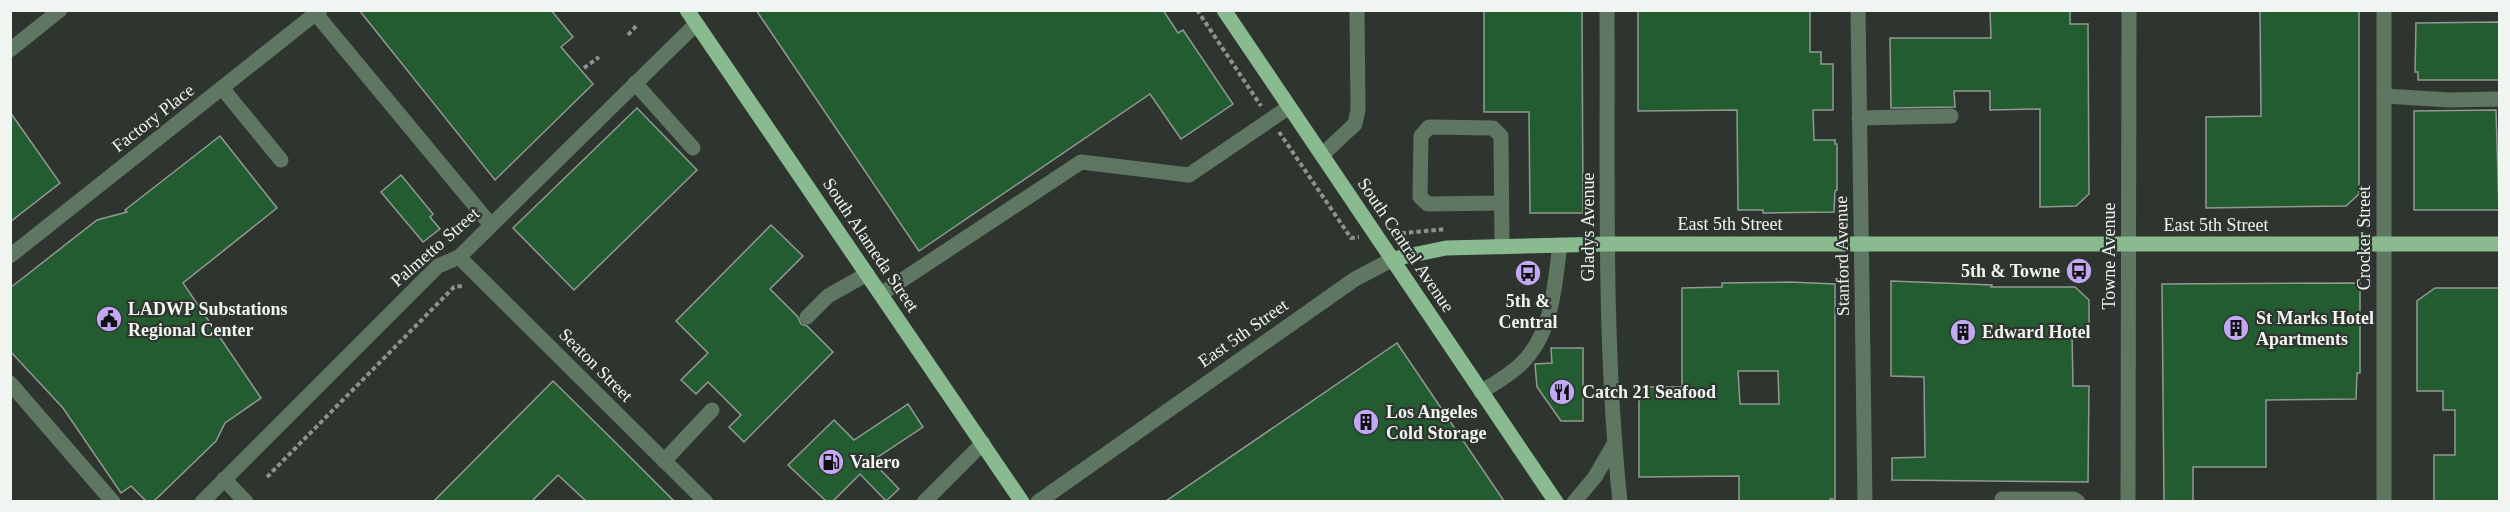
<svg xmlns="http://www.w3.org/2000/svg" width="2510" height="512" font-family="Georgia,serif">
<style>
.building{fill:#235c31;stroke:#929993;stroke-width:1.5;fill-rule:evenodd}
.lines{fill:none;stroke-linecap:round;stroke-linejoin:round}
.path{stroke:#8d928e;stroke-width:4;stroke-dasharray:4.5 3;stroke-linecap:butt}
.minor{stroke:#5f7762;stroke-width:15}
.major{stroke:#89ba90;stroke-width:15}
.labels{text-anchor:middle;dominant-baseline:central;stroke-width:4.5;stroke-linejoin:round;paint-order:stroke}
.street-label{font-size:18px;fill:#f1f5f2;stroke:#2e352f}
.poi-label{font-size:18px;font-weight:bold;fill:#f1f5f2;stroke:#2e352f;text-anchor:start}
</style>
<rect width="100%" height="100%" fill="#2e352f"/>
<!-- building -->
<g class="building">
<path d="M359 10H551L573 37 561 47 593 84 495 180Z"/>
<path d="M756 10H1163L1178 33 1183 30 1233 104 1181 139 1150 94 919 251Z"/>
<path d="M1484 10H1582L1583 213H1530L1529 112H1484Z"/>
<path d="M1638 10H1810V52H1821V64H1833V110H1813L1814 140H1835V144H1837V190L1835 191 1834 212 1763 213V210H1738L1737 110 1638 111Z"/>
<path d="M1990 10H2070V24H2088L2089 194 2076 206 2040 207V109L1990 110V91H1954L1955 107 1891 108 1890 38H1991Z"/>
<path d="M2260 10H2359V194L2346 206 2206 208V117L2261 116Z"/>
<path d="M2499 22V80H2418V72H2415L2416 23Z"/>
<path d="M637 108 697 170 574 290 513 228Z"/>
<path d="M2496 110 2499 210H2414V111Z"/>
<path d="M10 112 60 183 10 222Z"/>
<path d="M220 136 277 208 183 283 261 398 225 423 216 441 154 501H146L131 486 121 493 63 408 10 351V288L97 220 127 212 125 210Z"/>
<path d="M401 175 433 214 430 217 440 229 423 242 381 192Z"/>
<path d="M771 225 803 256 770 289 798 317 801 324 807 326 833 352 744 442 729 427 741 415 708 382 696 394 681 380 708 353 676 321Z"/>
<path d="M1891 281 1992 285 1991 287H2075L2089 300V333L2072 334 2073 386H2089L2088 482 1892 480V458L1925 457 1924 377 1891 376Z"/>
<path d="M1789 282 1835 284V499H1830V501H1739V476L1639 477V387H1682V288L1722 287V283ZM1738 371H1778L1779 404H1740Z"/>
<path d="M2360 283V373H2357L2356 399 2266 400V467H2193V501H2164L2162 284Z"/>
<path d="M2435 288H2499V501H2434V455H2455V410H2443V391H2417V301Z"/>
<path d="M1397 343 1504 501H1166Z"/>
<path d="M1551 348H1583V421H1561L1537 387 1535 364 1552 363Z"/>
<path d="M553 381 616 443 674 501H586L558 475 532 501H434Z"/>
<path d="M908 404 923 427 872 461 899 489 886 501 860 474 833 501H826L788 465 834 420 854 440Z"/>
</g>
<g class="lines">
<!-- path -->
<g class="path">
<path d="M1197 10 1261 106"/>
<path d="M628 35 638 24"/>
<path d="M584 68 599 57"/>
<path d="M1279 132 1351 238 1359 237"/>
<path d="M1394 234 1446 229"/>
<path d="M267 477 454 287 462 286"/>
</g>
<!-- minor -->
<g class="minor">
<path d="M1607 10C1608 174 1603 339 1620 502"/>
<path d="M1858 10 1865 502"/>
<path d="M2384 10V502"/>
<path d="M316 14 491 225"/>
<path d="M10 50 60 10"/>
<path d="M635 83 693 148"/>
<path d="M222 88 281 160"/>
<path d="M2384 96 2450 100 2500 99"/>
<path d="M1859 118 1951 116"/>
<path d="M1322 155 1355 124 1358 110 1357 10"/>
<path d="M1502 247 1501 136 1493 128 1429 127 1421 136 1420 197 1428 204 1502 203"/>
<path d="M10 256 320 10"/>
<path d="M459 257 706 502"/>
<path d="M881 294 1081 162 1189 175 1289 107"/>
<path d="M807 317 828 296 867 274"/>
<path d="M10 383 113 502"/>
<path d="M1481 392C1494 384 1508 376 1520 365 1553 334 1554 288 1560 245"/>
<path d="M664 461 712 410"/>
<path d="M224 479 246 502"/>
<path d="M2002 499H2074L2078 502"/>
<path d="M202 502 438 266 459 257 696 24"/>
<path d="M924 502 983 443"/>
<path d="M1038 502 1355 279 1393 259"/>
<path d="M1574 502 1595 477 1614 444"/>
<path d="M2128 502 2129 10"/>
</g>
<!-- major -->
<g class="major">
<path d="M687 10 1022 502"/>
<path d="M1224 10 1556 502"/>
<path d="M1393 259 1446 248 1608 244H2500"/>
</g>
</g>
<!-- icons -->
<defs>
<g id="bus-disc" transform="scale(1.35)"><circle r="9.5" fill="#c0a8f3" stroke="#2e352f"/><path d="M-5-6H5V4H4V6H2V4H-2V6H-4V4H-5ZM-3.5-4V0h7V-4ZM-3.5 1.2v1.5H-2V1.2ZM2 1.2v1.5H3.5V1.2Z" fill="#111"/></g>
<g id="civic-disc" transform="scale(1.35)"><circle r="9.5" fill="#c0a8f3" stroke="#2e352f"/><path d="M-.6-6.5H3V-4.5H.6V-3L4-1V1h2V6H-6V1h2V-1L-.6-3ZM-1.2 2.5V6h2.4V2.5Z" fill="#111"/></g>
<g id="building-disc" transform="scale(1.35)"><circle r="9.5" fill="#c0a8f3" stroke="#2e352f"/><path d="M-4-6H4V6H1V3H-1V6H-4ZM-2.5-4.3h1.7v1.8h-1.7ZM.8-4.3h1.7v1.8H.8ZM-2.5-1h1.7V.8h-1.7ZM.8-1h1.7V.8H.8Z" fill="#111"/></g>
<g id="restaurant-disc" transform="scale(1.35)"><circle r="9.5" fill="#c0a8f3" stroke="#2e352f"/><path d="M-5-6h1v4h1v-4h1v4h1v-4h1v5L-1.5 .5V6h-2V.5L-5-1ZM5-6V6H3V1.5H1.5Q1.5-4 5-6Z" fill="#111"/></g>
<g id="fuel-disc" transform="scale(1.35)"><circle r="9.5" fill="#c0a8f3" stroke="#2e352f"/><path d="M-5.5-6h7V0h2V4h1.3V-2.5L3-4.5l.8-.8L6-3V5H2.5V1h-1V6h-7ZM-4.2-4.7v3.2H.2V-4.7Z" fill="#111"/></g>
</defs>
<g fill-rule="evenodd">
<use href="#bus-disc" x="2079" y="271"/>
<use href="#bus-disc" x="1528" y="273"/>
<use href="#civic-disc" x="109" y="319"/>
<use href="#building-disc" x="2236" y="328"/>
<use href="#building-disc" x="1963" y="332"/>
<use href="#restaurant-disc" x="1562" y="392"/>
<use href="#building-disc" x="1366" y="422"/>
<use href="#fuel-disc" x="831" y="462"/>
</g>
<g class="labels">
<!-- street labels -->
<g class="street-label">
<text transform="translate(153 118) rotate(-38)">Factory Place</text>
<text x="1730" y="224">East 5th Street</text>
<text x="2216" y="225">East 5th Street</text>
<text transform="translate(1588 227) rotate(-90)">Gladys Avenue</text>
<text transform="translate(2364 238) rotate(-90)">Crocker Street</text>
<text transform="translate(871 245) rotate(56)">South Alameda Street</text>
<text transform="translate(1406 245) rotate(56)">South Central Avenue</text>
<text transform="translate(435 247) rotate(-41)">Palmetto Street</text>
<text transform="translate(1842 256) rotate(-91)">Stanford Avenue</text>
<text transform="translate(2109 256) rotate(-90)">Towne Avenue</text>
<text transform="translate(1243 333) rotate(-35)">East 5th Street</text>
<text transform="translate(596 365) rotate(45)">Seaton Street</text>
</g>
<!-- poi labels -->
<g class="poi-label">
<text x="2060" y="271" text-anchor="end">5th &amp; Towne</text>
<text x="1528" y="301" text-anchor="middle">5th &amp;<tspan x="1528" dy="21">Central</tspan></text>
<text x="128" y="309">LADWP Substations<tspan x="128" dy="21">Regional Center</tspan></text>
<text x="2256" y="318">St Marks Hotel<tspan x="2256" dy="21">Apartments</tspan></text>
<text x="1982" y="332">Edward Hotel</text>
<text x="1582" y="392">Catch 21 Seafood</text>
<text x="1386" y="412">Los Angeles<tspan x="1386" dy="21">Cold Storage</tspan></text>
<text x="850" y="462">Valero</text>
</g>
</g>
<!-- border -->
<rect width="2510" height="512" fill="none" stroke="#f1f5f2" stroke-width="24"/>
</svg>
